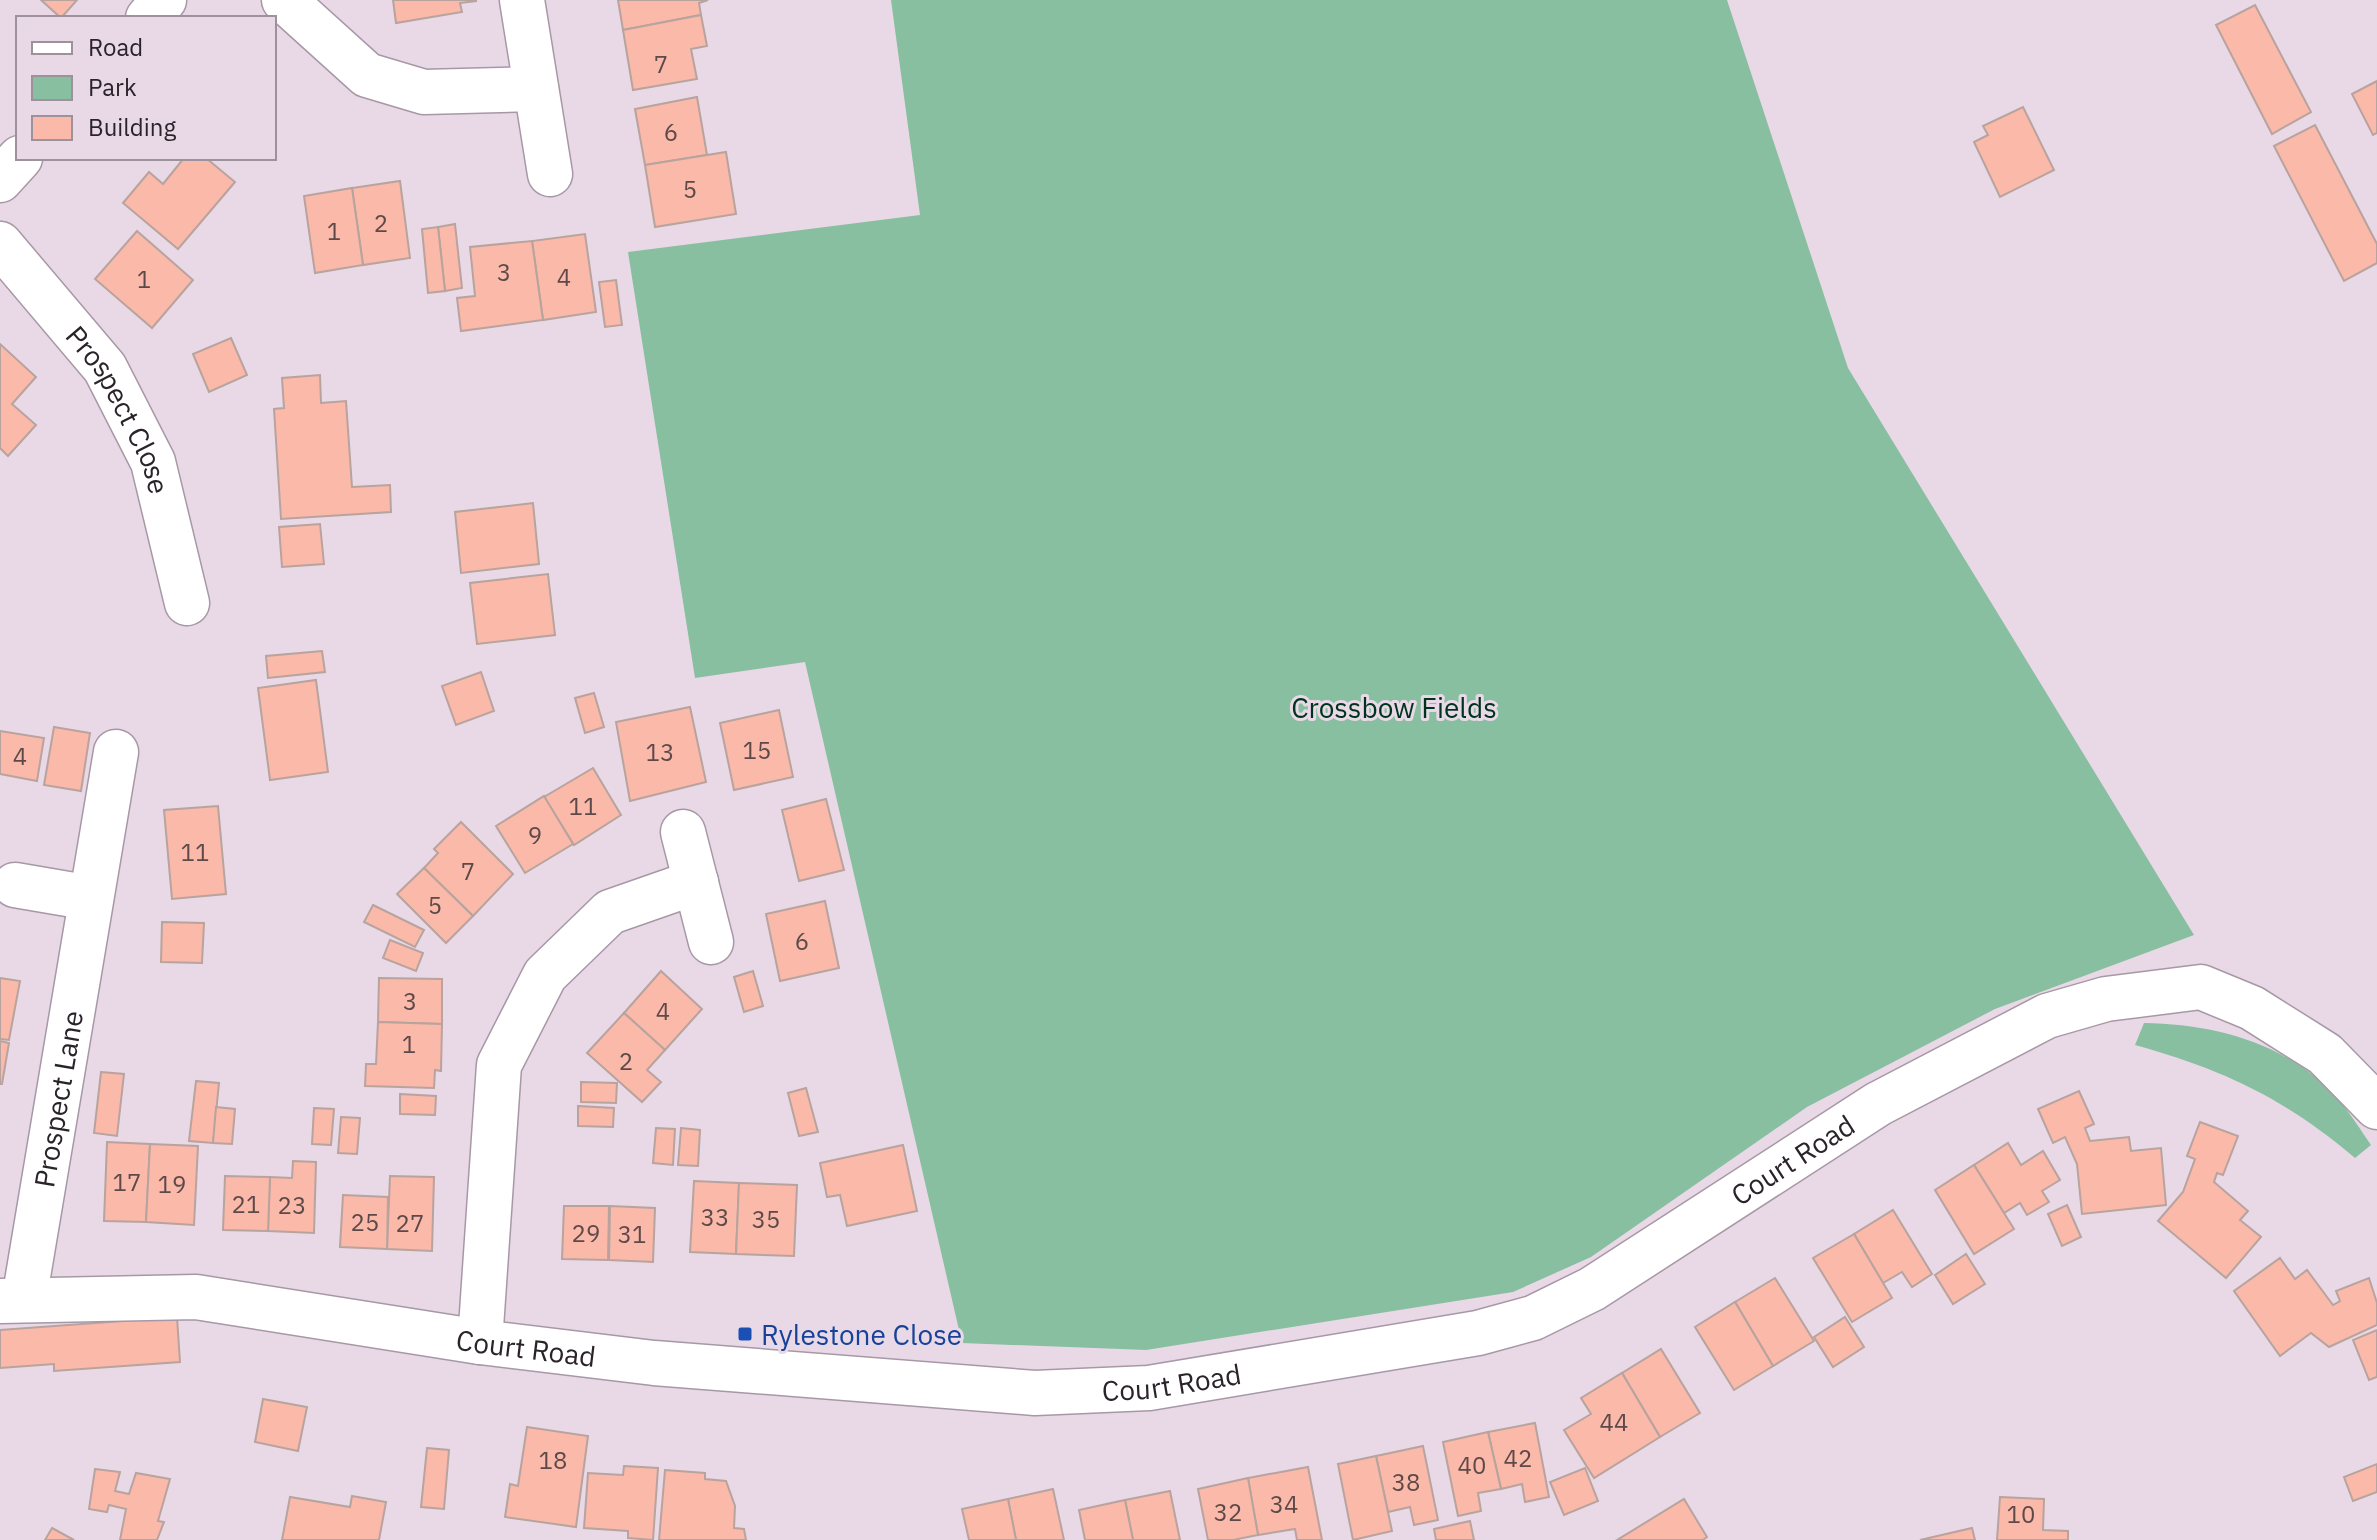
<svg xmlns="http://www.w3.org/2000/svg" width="2377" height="1540" font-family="'IBM Plex Sans',sans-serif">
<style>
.green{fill:#88bfa0}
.building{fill:#fab9a9;stroke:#b8a39e;stroke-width:2}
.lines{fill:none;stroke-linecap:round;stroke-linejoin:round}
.minor-casing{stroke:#a798a6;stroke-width:47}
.tertiary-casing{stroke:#a798a6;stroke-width:47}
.minor{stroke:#fff;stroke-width:44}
.tertiary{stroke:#fff;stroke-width:44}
.transit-dot{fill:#1a4fb4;stroke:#e9d9e7;stroke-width:3}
.labels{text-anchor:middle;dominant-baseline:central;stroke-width:6;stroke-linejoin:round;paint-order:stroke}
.number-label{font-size:24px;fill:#5e494a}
.street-label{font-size:28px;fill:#2a242a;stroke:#e9d9e7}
.park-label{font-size:28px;fill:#00331d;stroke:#e9d9e7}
.transit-label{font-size:28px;fill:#164399;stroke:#e9d9e7;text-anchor:start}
</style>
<rect width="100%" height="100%" fill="#e9d9e7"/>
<!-- green -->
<g class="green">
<path d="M891 0H1727L1848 368 2194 935 1995 1009 1807 1107 1591 1257 1513 1292 1146 1350 962 1343 805 662 695 678 628 252 920 215Z"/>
<path d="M2144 1023C2206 1024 2267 1038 2317 1078 2340 1096 2355 1122 2371 1145L2355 1158C2286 1099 2222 1069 2135 1045Z"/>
</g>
<!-- building -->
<g class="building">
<path d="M41 0H77L61 18Z"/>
<path d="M393 0H476V1L460 3 462 12 396 23Z"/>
<path d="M618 0H708L699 3 701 15 623 30Z"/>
<path d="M2255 5 2311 112 2272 134 2216 25Z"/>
<path d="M701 15 707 46 691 49 697 79 633 90 623 30Z"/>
<path d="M2377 81V133L2373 135 2352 94Z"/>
<path d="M697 97 707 155 645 165 635 109Z"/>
<path d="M2023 107 2054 170 2000 197 1974 142 1988 135 1983 126Z"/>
<path d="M2315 125 2377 244V263L2344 281 2274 146Z"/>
<path d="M726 152 736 214 655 227 645 165Z"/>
<path d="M184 158H206L235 182 178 249 123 203 149 172 163 184Z"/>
<path d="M400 181 410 258 363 265 352 188Z"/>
<path d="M352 188 363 265 315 273 304 196Z"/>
<path d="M455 224 462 288 445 291 438 227Z"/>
<path d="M438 227 445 291 428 293 422 229Z"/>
<path d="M137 231 193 280 152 328 95 279Z"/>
<path d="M585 234 596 312 543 320 532 241Z"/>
<path d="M532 241 543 320 461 331 457 298 475 296 470 247Z"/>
<path d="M616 280 622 325 605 327 599 282Z"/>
<path d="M231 338 247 375 209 392 193 354Z"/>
<path d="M0 344 36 377 12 404 36 425 8 456 0 448Z"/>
<path d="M320 375 321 403 346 401 352 487 390 485 391 512 281 519 274 409 284 408 282 378Z"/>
<path d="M533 503 539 564 461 573 455 512Z"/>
<path d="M320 524 324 564 282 567 279 527Z"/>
<path d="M548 574 555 635 477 644 470 583Z"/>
<path d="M322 651 325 672 268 678 266 656Z"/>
<path d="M481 672 494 711 456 725 442 686Z"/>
<path d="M316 680 328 772 270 780 258 688Z"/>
<path d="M594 693 604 727 585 733 575 698Z"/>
<path d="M690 707 706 782 630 801 616 722Z"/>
<path d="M779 710 793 777 734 790 720 723Z"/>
<path d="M54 727 90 733 81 791 44 785Z"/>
<path d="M0 731 44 738 37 781 0 774Z"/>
<path d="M593 768 621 815 574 845 544 797Z"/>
<path d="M544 796 573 844 525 873 496 826Z"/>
<path d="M826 799 844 870 799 881 782 810Z"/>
<path d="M218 806 226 894 172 899 164 810Z"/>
<path d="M461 822 513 874 473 916 424 868 438 853 434 849Z"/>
<path d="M424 868 473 916 446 943 397 894Z"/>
<path d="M825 901 839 968 780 981 766 914Z"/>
<path d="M373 905 424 930 415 947 364 922Z"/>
<path d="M162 922 204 923 202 963 161 962Z"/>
<path d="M390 940 423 953 416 971 383 958Z"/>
<path d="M661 971 702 1009 665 1050 624 1013Z"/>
<path d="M753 971 763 1006 744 1012 734 977Z"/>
<path d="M0 978 20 981 9 1040 0 1039Z"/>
<path d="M379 978 442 979V1024L378 1022Z"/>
<path d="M624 1013 665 1050 647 1070 661 1082 642 1102 587 1053Z"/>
<path d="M378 1022 442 1024 441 1071 435 1070 434 1088 365 1086 366 1064H376Z"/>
<path d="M0 1041 9 1043 2 1084H0Z"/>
<path d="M101 1072 124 1074 117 1136 94 1133Z"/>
<path d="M196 1081 219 1083 213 1143 189 1141Z"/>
<path d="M581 1082 617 1083 616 1103 581 1102Z"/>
<path d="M806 1088 818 1132 799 1136 788 1093Z"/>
<path d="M2079 1091 2094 1124 2085 1128 2090 1141 2129 1137 2131 1151 2161 1148 2166 1205 2082 1214 2077 1164 2065 1137 2053 1143 2038 1109Z"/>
<path d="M400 1094 436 1096 435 1115 400 1114Z"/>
<path d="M578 1106 614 1108 613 1127 578 1126Z"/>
<path d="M216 1107 235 1109 232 1144 213 1143Z"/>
<path d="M314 1108 334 1109 331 1145 312 1144Z"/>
<path d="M341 1117 360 1118 357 1154 338 1153Z"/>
<path d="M2200 1122 2238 1136 2223 1175 2217 1173 2214 1182 2248 1211 2240 1220 2261 1237 2226 1278 2158 1221 2183 1192 2195 1159 2187 1156Z"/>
<path d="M656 1128 675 1129 673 1165 653 1163Z"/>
<path d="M681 1128 700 1130 698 1166 678 1165Z"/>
<path d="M107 1142 150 1144 146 1222 104 1221Z"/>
<path d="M2008 1143 2021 1165 2043 1151 2060 1180 2042 1191 2049 1202 2027 1215 2020 1203 2004 1213 1974 1165Z"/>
<path d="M150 1144 198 1146 194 1225 146 1222Z"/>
<path d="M903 1145 917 1211 847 1226 840 1195 827 1197 820 1163Z"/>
<path d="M293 1161 316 1162 314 1233 268 1231 270 1177 292 1178Z"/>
<path d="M1974 1165 2014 1229 1974 1254 1935 1190Z"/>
<path d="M225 1176 270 1177 268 1231 223 1230Z"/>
<path d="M390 1176 434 1177 432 1251 387 1249Z"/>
<path d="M694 1181 739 1183 736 1254 690 1252Z"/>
<path d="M739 1183 797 1185 794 1256 736 1254Z"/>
<path d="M343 1195 388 1197 387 1249 340 1247Z"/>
<path d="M2067 1205 2081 1237 2062 1246 2048 1214Z"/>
<path d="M564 1206H609L608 1260 562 1259Z"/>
<path d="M610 1206 655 1208 653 1262 609 1260Z"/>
<path d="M1893 1210 1932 1274 1912 1287 1902 1272 1883 1283 1854 1234Z"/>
<path d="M1854 1234 1892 1298 1852 1322 1813 1258Z"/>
<path d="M1966 1254 1985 1284 1953 1304 1935 1275Z"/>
<path d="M2280 1258 2295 1279 2307 1270 2333 1305 2340 1301 2336 1291 2369 1278 2377 1303V1325L2329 1347 2311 1333 2280 1356 2234 1291Z"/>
<path d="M1775 1278 1814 1341 1773 1366 1735 1302Z"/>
<path d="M1735 1302 1773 1366 1734 1390 1695 1327Z"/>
<path d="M177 1317 180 1362 54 1371V1364L0 1368V1330Z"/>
<path d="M1845 1317 1864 1347 1833 1367 1814 1337Z"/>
<path d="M2377 1330V1377L2369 1380 2353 1340Z"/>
<path d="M1661 1349 1700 1413 1660 1437 1622 1373Z"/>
<path d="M1622 1373 1660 1437 1594 1478 1564 1430 1591 1414 1581 1398Z"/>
<path d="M263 1399 307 1407 298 1451 255 1442Z"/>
<path d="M1535 1423 1549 1497 1525 1502 1522 1484 1501 1489 1488 1432Z"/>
<path d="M527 1427 588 1436 576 1527 505 1517 510 1484 518 1486Z"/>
<path d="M1488 1432 1501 1489 1478 1493 1481 1511 1458 1516 1443 1442Z"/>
<path d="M1423 1446 1438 1520 1414 1525 1410 1507 1388 1512 1376 1456Z"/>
<path d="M427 1448 449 1450 444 1509 421 1507Z"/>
<path d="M1376 1456 1392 1531 1353 1540 1338 1464Z"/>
<path d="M2377 1464V1492L2353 1501 2344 1477Z"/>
<path d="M624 1466 658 1468 653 1540 628 1538V1531L584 1528 588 1473 623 1475Z"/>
<path d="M1308 1467 1322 1540H1297L1295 1529 1258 1535 1248 1478Z"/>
<path d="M1585 1468 1598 1501 1564 1515 1550 1482Z"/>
<path d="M95 1469 120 1472 115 1491 129 1494 136 1473 170 1479 158 1521 164 1522 157 1540H120L126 1509 109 1505 107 1512 89 1509Z"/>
<path d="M665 1470 705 1473V1479L726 1481 735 1506 734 1528 744 1529 746 1540H659Z"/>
<path d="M1248 1478 1258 1535 1233 1540H1208L1198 1489Z"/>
<path d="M1053 1489 1064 1540H1016L1008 1499Z"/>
<path d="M1170 1491 1180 1540H1133L1125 1500Z"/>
<path d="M352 1496 386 1502 379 1540H282L290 1497 350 1507Z"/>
<path d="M2000 1497 2044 1499 2043 1530 2068 1531V1540H1997Z"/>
<path d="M1008 1499 1016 1540H969L962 1509Z"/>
<path d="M1684 1499 1707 1537 1703 1540H1617Z"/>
<path d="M1125 1500 1133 1540H1085L1079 1510Z"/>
<path d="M1470 1521 1474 1540H1436L1434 1529Z"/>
<path d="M52 1528 74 1540H45Z"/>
<path d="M1972 1528 1975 1540H1920Z"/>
</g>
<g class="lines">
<!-- minor casing -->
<g class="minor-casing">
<g id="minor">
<path d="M284 0 367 75 424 92 536 89"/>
<path d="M522 0 550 174"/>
<path d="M148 18 164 0"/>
<path d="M0 180 20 158"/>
<path id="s1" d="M0 244 105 368 153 462 187 603"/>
<path d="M683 832 711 942"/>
<path d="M15 885 91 898"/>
<path id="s2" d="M24 1300 116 752"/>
<path d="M480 1342 499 1065 545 975 610 912 696 882"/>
</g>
</g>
<!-- tertiary casing -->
<g class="tertiary-casing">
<g id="tertiary">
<path id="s3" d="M0 1301 196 1297 480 1342 654 1363 1035 1393 1149 1388 1478 1333 1533 1318 1592 1289 1878 1104 2047 1016 2106 999 2201 987 2252 1008 2325 1054 2377 1107"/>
</g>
</g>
<!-- minor -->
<use href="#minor" class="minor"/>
<!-- tertiary -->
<use href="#tertiary" class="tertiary"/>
</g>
<!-- markers -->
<rect class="transit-dot" x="737" y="1326" width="16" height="16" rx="4"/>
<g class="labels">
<!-- number labels -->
<g class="number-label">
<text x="661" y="64">7</text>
<text x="671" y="132">6</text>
<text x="690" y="189">5</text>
<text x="381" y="223">2</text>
<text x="334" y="231">1</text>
<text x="504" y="272">3</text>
<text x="564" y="277">4</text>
<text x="144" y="279">1</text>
<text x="757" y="750">15</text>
<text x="660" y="752">13</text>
<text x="20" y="756">4</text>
<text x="583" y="806">11</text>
<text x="535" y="835">9</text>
<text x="195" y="852">11</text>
<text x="468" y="871">7</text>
<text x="435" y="905">5</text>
<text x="802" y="941">6</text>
<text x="410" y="1001">3</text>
<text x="663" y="1011">4</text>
<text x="409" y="1044">1</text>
<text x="626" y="1061">2</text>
<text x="127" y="1182">17</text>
<text x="172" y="1184">19</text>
<text x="246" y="1204">21</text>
<text x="292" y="1205">23</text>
<text x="715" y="1217">33</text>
<text x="766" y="1219">35</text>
<text x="365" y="1222">25</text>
<text x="410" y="1223">27</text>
<text x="586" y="1233">29</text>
<text x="632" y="1234">31</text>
<text x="1614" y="1422">44</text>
<text x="1518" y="1458">42</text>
<text x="553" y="1460">18</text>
<text x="1472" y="1465">40</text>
<text x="1406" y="1482">38</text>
<text x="1284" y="1504">34</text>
<text x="1228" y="1512">32</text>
<text x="2021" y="1514">10</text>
</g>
<!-- street labels -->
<g class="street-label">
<text stroke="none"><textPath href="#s1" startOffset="206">Prospect Close</textPath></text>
<text stroke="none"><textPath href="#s2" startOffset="204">Prospect Lane</textPath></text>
<text stroke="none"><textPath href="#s3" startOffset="1850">Court Road</textPath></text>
<text stroke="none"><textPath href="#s3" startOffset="530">Court Road</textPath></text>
<text stroke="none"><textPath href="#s3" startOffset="1178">Court Road</textPath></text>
</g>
<!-- park labels -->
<g class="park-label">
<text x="1394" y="707">Crossbow Fields</text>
</g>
<!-- transit labels -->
<g class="transit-label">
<text x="761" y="1334">Rylestone Close</text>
</g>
</g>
<!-- legend -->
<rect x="16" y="16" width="260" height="144" fill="#e9d9e7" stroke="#9d919b" stroke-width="2"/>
<rect x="32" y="42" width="40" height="12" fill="#ffffff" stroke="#9d919b" stroke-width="2"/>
<text x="88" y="56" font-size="24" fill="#2a242a">Road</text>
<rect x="32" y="76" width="40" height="24" fill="#88bfa0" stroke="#9d919b" stroke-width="2"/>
<text x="88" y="96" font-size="24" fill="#2a242a">Park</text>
<rect x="32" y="116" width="40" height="24" fill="#fab9a9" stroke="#9d919b" stroke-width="2"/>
<text x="88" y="136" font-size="24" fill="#2a242a">Building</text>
</svg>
